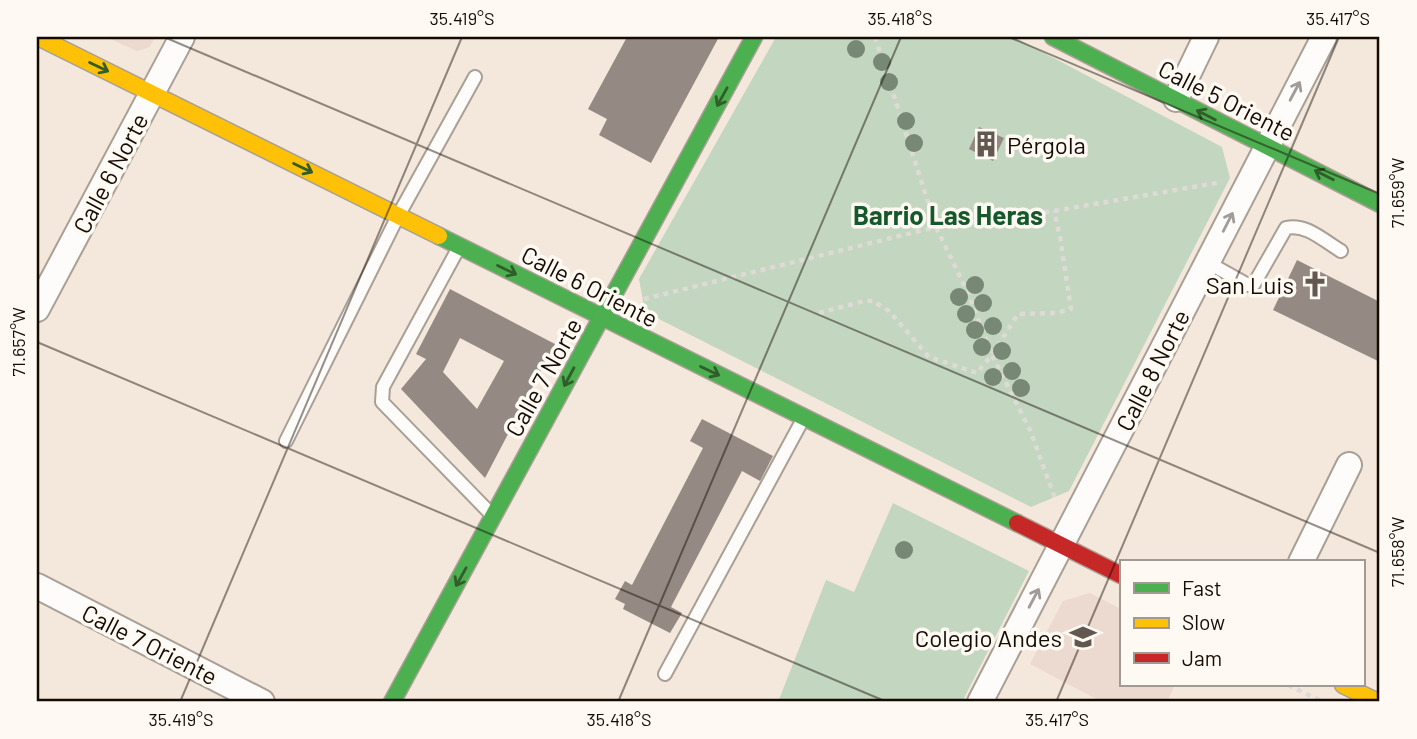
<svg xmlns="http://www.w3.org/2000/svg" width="1417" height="739" font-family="Barlow,sans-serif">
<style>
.education{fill:#ecd9cf}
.green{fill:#c3d6c0}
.building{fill:#958984;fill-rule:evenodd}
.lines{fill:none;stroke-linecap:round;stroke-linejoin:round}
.lane-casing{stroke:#a99f94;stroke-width:16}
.street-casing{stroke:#a99f94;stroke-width:28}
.fast-casing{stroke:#a99f94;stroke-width:19}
.slow-casing{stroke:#a99f94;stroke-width:19}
.jam-casing{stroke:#a99f94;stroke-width:19}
.path{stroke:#dedad6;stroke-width:4.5;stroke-dasharray:5 5;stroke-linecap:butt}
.lane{stroke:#fdfcfa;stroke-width:12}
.street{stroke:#fdfcfa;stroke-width:24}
.fast{stroke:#4caf50;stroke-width:16}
.slow{stroke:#ffc107;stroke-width:16}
.jam{stroke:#c62828;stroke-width:16}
.tree{fill:#778875}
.oneway{stroke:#305d2a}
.oneway2{stroke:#a09c97}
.ticks{fill:none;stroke:#140b03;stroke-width:2;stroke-opacity:0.45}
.labels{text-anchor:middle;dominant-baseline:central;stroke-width:7;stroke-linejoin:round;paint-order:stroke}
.street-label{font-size:24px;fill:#140b03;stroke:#fff9f3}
.poi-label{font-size:24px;fill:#140b03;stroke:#fff9f3;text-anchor:end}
.neighbourhood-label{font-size:26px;font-weight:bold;fill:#15592b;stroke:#fff9f3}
.neatline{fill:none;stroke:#140b03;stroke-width:2.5}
.ticks-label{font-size:18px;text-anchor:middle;fill:#140b03}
</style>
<rect width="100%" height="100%" fill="#f4e8dc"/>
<!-- education -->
<g class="education">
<path d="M106 37H155L150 47 137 51Z"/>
<path d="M1090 593 1121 609V685H1175L1167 702H1102L1030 664 1063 601Z"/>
</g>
<!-- green -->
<g class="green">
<path d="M776 37H1014L1222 147 1230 178 1069 491 1031 507 645 312 639 279Z"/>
<path d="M893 503 1029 571 962 702H778L826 580 854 592Z"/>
</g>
<!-- building -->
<g class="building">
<path d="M627 37H719L651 163 599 135 607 119 588 109Z"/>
<path d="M979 127 1004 138 993 161 969 149Z"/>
<path d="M1297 260 1380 302V362L1273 310Z"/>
<path d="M450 289 555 344 485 478 401 389 426 359 416 354ZM460 338 504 361 477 409 443 372Z"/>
<path d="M702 419 773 456 760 481 742 471 671 607 682 613 670 633 623 609 625 604 615 599 625 581 632 585 703 448 690 441Z"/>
</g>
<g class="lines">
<!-- lane casing -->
<g class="lane-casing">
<g id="lane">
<path d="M458 249 383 387 382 402 491 514"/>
<path d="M1207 262 1248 285 1254 284 1286 228C1306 223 1324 241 1341 251"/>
<path d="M286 441 398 216 475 77"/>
<path d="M665 674 802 421"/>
</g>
</g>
<!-- street casing -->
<g class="street-casing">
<g id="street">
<path d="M1176 99 1206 37"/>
<path d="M37 309 182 37"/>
<path d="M1301 562 1349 465"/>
<path d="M37 586 262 702"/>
<path d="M980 702 1324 37"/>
</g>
</g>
<!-- fast casing -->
<g class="fast-casing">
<g id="fast">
<path d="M1053 37 1380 204"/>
<path d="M439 236 1017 523"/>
<path d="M392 702 754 37"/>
</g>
</g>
<!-- slow casing -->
<g class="slow-casing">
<g id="slow">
<path d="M38 37 439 236"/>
<path d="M1343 685 1378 702"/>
</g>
</g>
<!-- jam casing -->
<g class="jam-casing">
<path id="jam" d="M1017 523 1121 575"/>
</g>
<!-- path -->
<g class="path">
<path d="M875 37 936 227 967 291 992 355 1030 430 1056 501"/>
<path d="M644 299 936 227 1054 211 1222 182"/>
<path d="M819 313 864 301H873L889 311 929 357 977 373 992 355 1018 314 1056 313 1071 309 1060 237 1054 211"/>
<path d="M1288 685 1319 700"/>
</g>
<!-- lane -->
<use href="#lane" class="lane"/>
<!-- street -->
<use href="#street" class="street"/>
<!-- fast -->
<use href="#fast" class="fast"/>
<!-- slow -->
<use href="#slow" class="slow"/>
<!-- jam -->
<use href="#jam" class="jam"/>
</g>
<!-- trees -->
<g class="tree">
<circle cx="856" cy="49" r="9"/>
<circle cx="882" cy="62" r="9"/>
<circle cx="889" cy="82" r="9"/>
<circle cx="906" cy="121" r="9"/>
<circle cx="914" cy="143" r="9"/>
<circle cx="975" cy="285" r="9"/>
<circle cx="959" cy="297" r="9"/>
<circle cx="983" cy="303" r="9"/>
<circle cx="966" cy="314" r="9"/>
<circle cx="993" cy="326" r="9"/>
<circle cx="975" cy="330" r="9"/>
<circle cx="982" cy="347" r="9"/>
<circle cx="1002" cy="351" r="9"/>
<circle cx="1012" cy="371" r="9"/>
<circle cx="993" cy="377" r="9"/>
<circle cx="1021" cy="388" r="9"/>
<circle cx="904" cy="550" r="9"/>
</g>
<!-- one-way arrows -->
<defs><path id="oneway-shaft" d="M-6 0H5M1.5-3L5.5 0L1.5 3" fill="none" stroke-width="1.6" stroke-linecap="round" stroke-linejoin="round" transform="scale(1.75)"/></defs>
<g class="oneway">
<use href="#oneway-shaft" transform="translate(99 67) rotate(26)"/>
<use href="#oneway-shaft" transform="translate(722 97) rotate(119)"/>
<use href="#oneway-shaft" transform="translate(1206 115) rotate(-153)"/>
<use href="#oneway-shaft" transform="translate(303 168) rotate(26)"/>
<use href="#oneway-shaft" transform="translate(1324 175) rotate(-153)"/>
<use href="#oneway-shaft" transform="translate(507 270) rotate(26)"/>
<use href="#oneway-shaft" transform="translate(710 371) rotate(26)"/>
<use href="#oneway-shaft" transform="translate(569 377) rotate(118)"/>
<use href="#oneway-shaft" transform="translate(461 577) rotate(119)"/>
</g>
<g class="oneway2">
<use href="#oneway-shaft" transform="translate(1295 91) rotate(-62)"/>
<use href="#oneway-shaft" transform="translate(1228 222) rotate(-63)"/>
<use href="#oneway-shaft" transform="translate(1034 598) rotate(-62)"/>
</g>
<!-- ticks -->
<path class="ticks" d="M164 37 1380 553M1009 37 1380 194M37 342 887 702M37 700 41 702M180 702 462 37M618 702 901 37M1056 702 1339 37"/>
<!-- icons -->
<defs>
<g id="building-bare" transform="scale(2.1)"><path d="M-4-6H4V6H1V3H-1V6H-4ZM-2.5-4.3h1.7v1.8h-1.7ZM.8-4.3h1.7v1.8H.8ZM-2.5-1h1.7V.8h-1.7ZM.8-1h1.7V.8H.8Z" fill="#62584f" stroke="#fff9f3" stroke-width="2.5" paint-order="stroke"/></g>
<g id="church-bare" transform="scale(2.1)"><path d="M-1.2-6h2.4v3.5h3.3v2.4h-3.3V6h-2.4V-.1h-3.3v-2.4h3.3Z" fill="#62584f" stroke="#fff9f3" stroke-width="2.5" paint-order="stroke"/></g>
<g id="school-bare" transform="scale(2.1)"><path d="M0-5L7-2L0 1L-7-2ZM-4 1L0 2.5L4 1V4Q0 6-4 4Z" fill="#62584f" stroke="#fff9f3" stroke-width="2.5" paint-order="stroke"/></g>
</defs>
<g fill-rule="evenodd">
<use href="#building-bare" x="986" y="144"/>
<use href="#church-bare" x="1315" y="284"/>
<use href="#school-bare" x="1083" y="637"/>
</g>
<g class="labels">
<!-- street labels -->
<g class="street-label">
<text transform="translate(1227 100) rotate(27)">Calle 5 Oriente</text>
<text transform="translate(110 173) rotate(-62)">Calle 6 Norte</text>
<text transform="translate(590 286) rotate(27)">Calle 6 Oriente</text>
<text transform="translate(1152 370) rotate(-63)">Calle 8 Norte</text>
<text transform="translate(543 377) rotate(-61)">Calle 7 Norte</text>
<text transform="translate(150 644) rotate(27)">Calle 7 Oriente</text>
</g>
<!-- poi labels -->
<g class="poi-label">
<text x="1007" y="144" text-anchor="start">Pérgola</text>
<text x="1294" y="284">San Luis</text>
<text x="1062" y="637">Colegio Andes</text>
</g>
<!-- neighbourhood labels -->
<g class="neighbourhood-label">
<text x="948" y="214">Barrio Las Heras</text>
</g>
</g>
<!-- border -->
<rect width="1417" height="739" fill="none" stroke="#fff9f3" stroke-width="77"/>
<!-- legend -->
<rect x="1120" y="560" width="245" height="126" fill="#fff9f3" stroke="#a19a93" stroke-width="2"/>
<rect x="1134" y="583" width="35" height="10" fill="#4caf50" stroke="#a19a93" stroke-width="2"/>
<text x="1182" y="596" font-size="21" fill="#140b03">Fast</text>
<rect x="1134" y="618" width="35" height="10" fill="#ffc107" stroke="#a19a93" stroke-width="2"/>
<text x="1182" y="630" font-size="21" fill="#140b03">Slow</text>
<rect x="1134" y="653" width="35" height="10" fill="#c62828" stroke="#a19a93" stroke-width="2"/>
<text x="1182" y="666" font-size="21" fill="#140b03">Jam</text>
<rect x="38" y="38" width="1340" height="662" class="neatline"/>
<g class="ticks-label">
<text x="462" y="25">35.419°S</text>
<text x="900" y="25">35.418°S</text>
<text x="1338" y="25">35.417°S</text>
<text transform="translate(1398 193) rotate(-90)" y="6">71.659°W</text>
<text transform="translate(19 342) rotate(-90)" y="6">71.657°W</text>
<text transform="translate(1398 552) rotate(-90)" y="6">71.658°W</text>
<text x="181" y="726">35.419°S</text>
<text x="619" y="726">35.418°S</text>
<text x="1057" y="726">35.417°S</text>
</g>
</svg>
